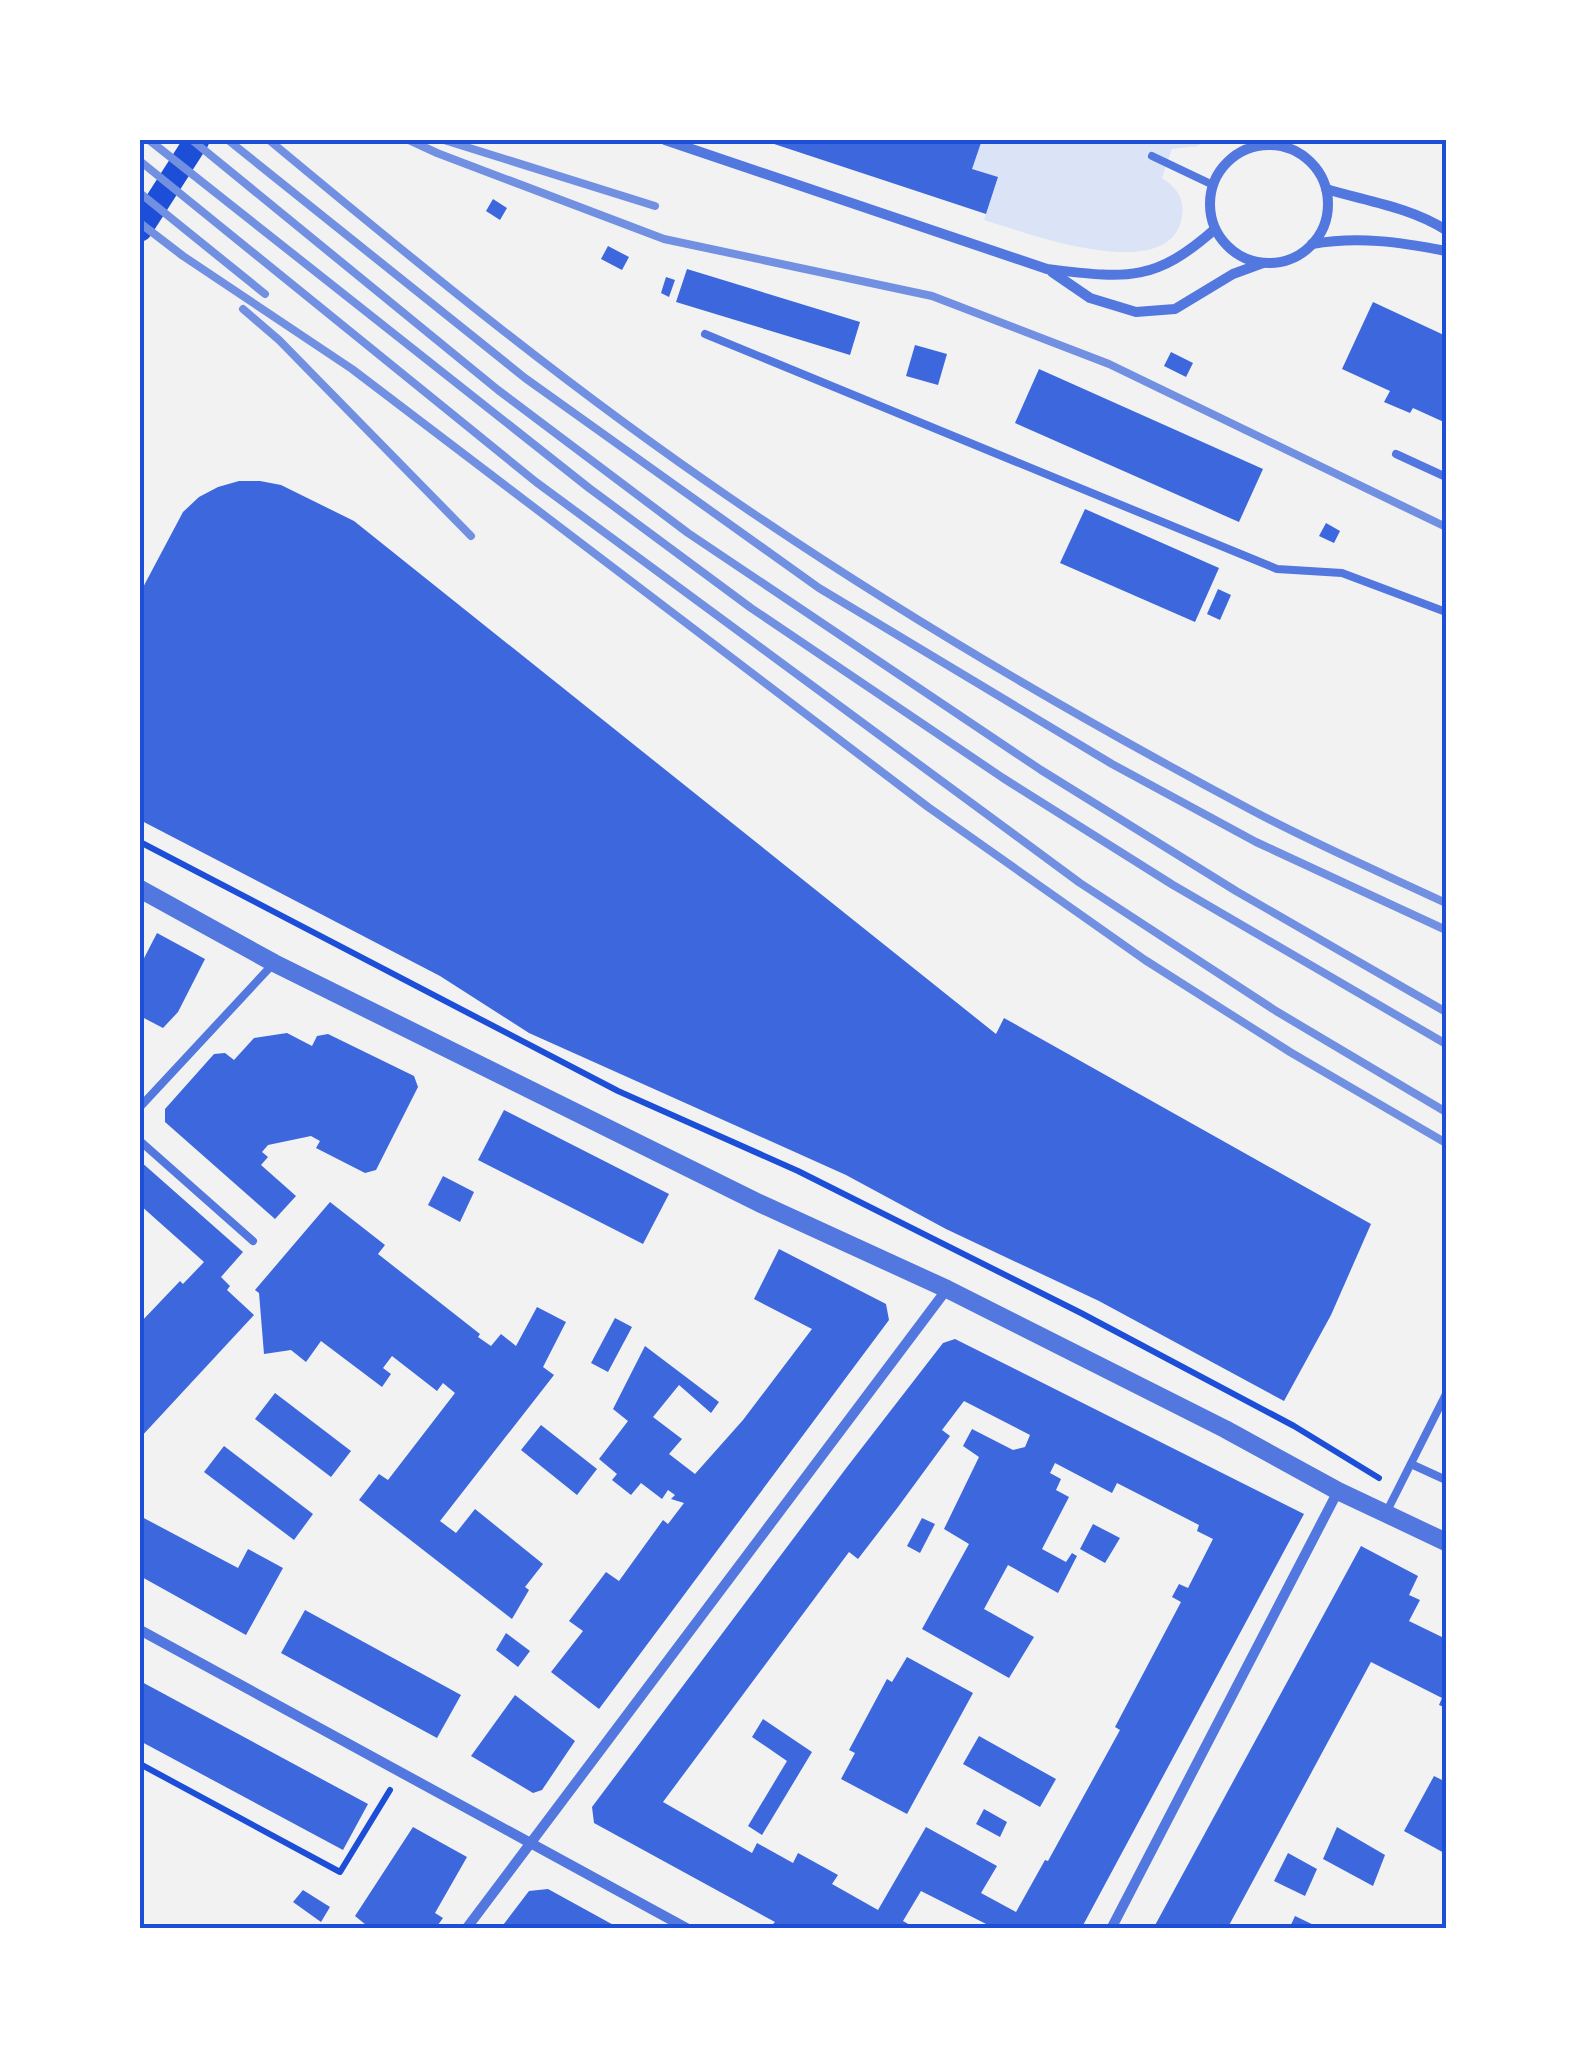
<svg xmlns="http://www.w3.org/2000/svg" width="1586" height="2069" font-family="Literata,serif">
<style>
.green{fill:#dbe4f7}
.building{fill:#3d67dc;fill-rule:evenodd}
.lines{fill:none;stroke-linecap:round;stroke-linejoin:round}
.path{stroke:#1d4ed8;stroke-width:6}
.service{stroke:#5277de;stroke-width:8}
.minor{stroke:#5277de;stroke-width:10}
.tertiary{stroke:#5277de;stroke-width:18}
.primary{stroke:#1d4ed8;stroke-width:25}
.rail{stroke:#7290e2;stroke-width:8}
.neatline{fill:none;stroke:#1d4ed8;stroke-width:4}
</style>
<rect width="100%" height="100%" fill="#f2f2f2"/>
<!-- green -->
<path class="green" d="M982 140H1205L1198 146 1172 149 1162 178C1176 187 1185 198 1182 216 1172 288 1024 232 984 220L998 178 972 169Z"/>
<!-- building -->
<g class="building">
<path d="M762 140H982L972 169 998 177 986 214Z"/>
<path d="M493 199 507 208 500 220 486 211Z"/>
<path d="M608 246 629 257 622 270 601 259Z"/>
<path d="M687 269 860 322 850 355 676 302Z"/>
<path d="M666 277 675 280 669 297 661 293Z"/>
<path d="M1373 302 1446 336V423L1413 408 1410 413 1384 402 1390 391 1342 369Z"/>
<path d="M915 345 947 354 938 385 906 376Z"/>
<path d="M1171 352 1193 363 1186 377 1164 366Z"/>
<path d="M1039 369 1263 469 1239 522 1015 423Z"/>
<path d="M239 481H260L281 485 354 521 996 1034 1004 1018 1371 1224 1331 1315 1284 1401 1099 1301 946 1229 846 1175 529 1033 440 976 140 820V593L183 512 199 497 218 487Z"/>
<path d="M1085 509 1219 568 1195 622 1060 563Z"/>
<path d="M1326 523 1340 531 1334 543 1319 536Z"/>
<path d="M1218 589 1231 595 1220 620 1207 614Z"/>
<path d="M157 933 205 959 178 1012 163 1028 140 1016V966Z"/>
<path d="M287 1033 312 1046 317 1036 328 1034 414 1076 418 1087 376 1170 365 1173 316 1148 320 1141 311 1136 268 1145 262 1152 268 1157 261 1165 296 1196 275 1219 165 1122V1109L214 1054 225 1053 234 1060 254 1038Z"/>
<path d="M504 1110 669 1194 643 1244 478 1160Z"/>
<path d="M140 1161 243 1252 221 1277 230 1286 227 1290 254 1315 140 1438V1323L180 1281 183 1284 204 1262 140 1205Z"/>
<path d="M443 1176 474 1192 460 1222 428 1205Z"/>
<path d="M330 1202 385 1245 378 1254 480 1334 478 1337 491 1346 501 1334 516 1346 537 1307 566 1322 543 1367 554 1375 440 1521 456 1533 475 1509 543 1564 525 1587 529 1590 512 1619 359 1500 379 1474 388 1480 455 1393 443 1383 437 1391 392 1356 383 1368 391 1374 382 1387 321 1341 306 1362 291 1350 264 1354 259 1293 255 1290Z"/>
<path d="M779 1249 886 1304 889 1320 599 1709 551 1672 583 1631 569 1621 606 1572 619 1581 663 1520 668 1524 684 1503 671 1499 675 1495 668 1490 662 1499 641 1483 631 1495 612 1480 617 1474 599 1459 628 1421 613 1409 645 1346 719 1402 711 1413 679 1385 653 1417 682 1439 669 1454 695 1474 743 1420 812 1329 754 1299Z"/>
<path d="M615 1318 632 1327 608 1372 591 1363Z"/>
<path d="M955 1339 1304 1514 1081 1929H996L921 1891 903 1921 917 1929H782L773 1924 775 1922 594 1823 592 1807 847 1467 943 1343ZM964 1401 1030 1435 1025 1447 1013 1450 972 1429 963 1446 979 1457 944 1529 969 1544 922 1629 1009 1678 1034 1637 984 1609 1008 1565 1058 1593 1077 1556 1072 1553 1066 1562 1042 1549 1069 1497 1056 1490 1061 1479 1050 1473 1055 1463 1112 1493 1117 1483 1199 1525 1197 1531 1213 1539 1188 1588 1179 1584 1172 1597 1181 1602 1115 1727 1120 1730 1048 1861 1045 1860 1016 1912 981 1893 997 1866 926 1827 878 1910 832 1884 838 1875 798 1853 793 1863 757 1843 752 1853 663 1802 849 1552 858 1559 898 1507 950 1436 942 1430Z"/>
<path d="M275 1393 351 1451 331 1477 255 1419Z"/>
<path d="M541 1425 597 1469 577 1495 521 1450Z"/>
<path d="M224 1446 313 1514 294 1540 204 1472Z"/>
<path d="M140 1516 238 1568 248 1549 283 1568 246 1635 140 1576Z"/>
<path d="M922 1518 935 1524 920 1553 907 1546Z"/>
<path d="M1093 1524 1120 1538 1105 1563 1080 1549Z"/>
<path d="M1361 1546 1418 1576 1409 1595 1420 1600 1409 1621 1446 1639V1708L1439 1705 1442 1698 1371 1662 1227 1929H1153Z"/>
<path d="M305 1610 461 1695 437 1738 281 1653Z"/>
<path d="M506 1633 530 1651 518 1667 496 1650Z"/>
<path d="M907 1657 973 1693 907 1814 841 1779 855 1753 849 1750 887 1679 892 1682Z"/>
<path d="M140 1681 368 1804 343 1850 140 1741Z"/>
<path d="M515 1695 575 1741 542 1790 533 1793 471 1756Z"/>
<path d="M763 1719 812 1752 762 1835 748 1826 787 1761 752 1737Z"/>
<path d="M979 1736 1056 1779 1040 1807 963 1764Z"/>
<path d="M1434 1776 1446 1782V1854L1404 1831Z"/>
<path d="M984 1809 1007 1822 1000 1837 976 1824Z"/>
<path d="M413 1827 467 1857 435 1913 443 1918 435 1929H371L355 1916Z"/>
<path d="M1337 1827 1385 1855 1373 1886 1323 1859Z"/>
<path d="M1288 1853 1317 1869 1305 1896 1274 1881Z"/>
<path d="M548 1889 608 1922 621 1929H500L529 1891Z"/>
<path d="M303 1890 330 1907 321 1922 293 1902Z"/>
<path d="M1295 1916 1322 1929H1289Z"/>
</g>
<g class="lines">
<!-- path -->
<g class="path">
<path d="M140 842 618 1091 798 1171 1081 1313 1294 1426 1379 1478"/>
<path d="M140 1764 340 1872 390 1790"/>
</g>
<!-- service -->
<g class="service">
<path d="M1152 156 1213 185"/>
<path d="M705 334 1277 569 1342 573 1446 612"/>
<path d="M1396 454 1446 477"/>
<path d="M140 1107 274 963"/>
<path d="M140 1141 253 1241"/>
<path d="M1411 1464 1446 1480"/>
<path d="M1386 1513 1446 1394"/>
</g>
<!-- minor -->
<g class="minor">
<path d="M665 140 1047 269C1125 278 1153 284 1215 229"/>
<circle cx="1269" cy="204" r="59"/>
<path d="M1326 189C1366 201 1410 207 1446 230"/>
<path d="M1312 244C1358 236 1400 242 1446 251"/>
<path d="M1052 272 1090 298 1136 312 1175 309 1233 274 1263 263"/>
<path d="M140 1630 688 1929"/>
<path d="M466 1929 947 1289"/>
<path d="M1111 1929 1338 1491"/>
</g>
<!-- tertiary -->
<path class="tertiary" d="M140 889 274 963 759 1203 947 1289 1225 1429 1338 1491 1446 1542"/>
<!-- primary -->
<path class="primary" d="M140 229 197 140"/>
<!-- rail -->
<g class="rail">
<path d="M149 140 589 488 751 608 1003 778 1173 885 1446 1044"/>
<path d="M192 140 498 390 688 533 1041 770 1236 891 1446 1012"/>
<path d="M228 140 525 378 819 588 1112 764 1256 842 1446 930"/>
<path d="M269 140C418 264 569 388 729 497 898 613 1074 716 1255 812 1317 845 1382 873 1446 903"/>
<path d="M409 140 437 153 664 239 932 296 1109 364 1446 527"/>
<path d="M444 140 655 206"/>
<path d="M140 161 536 482 1080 883 1276 1011 1446 1112"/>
<path d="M140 193 265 294"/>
<path d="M140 223 183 256 352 369 928 807 1145 960 1290 1052 1446 1143"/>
<path d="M243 309 279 340 471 536"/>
</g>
</g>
<!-- border -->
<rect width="1586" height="2069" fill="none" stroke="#ffffff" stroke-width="285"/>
<rect x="142" y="142" width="1302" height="1784" class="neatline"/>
</svg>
